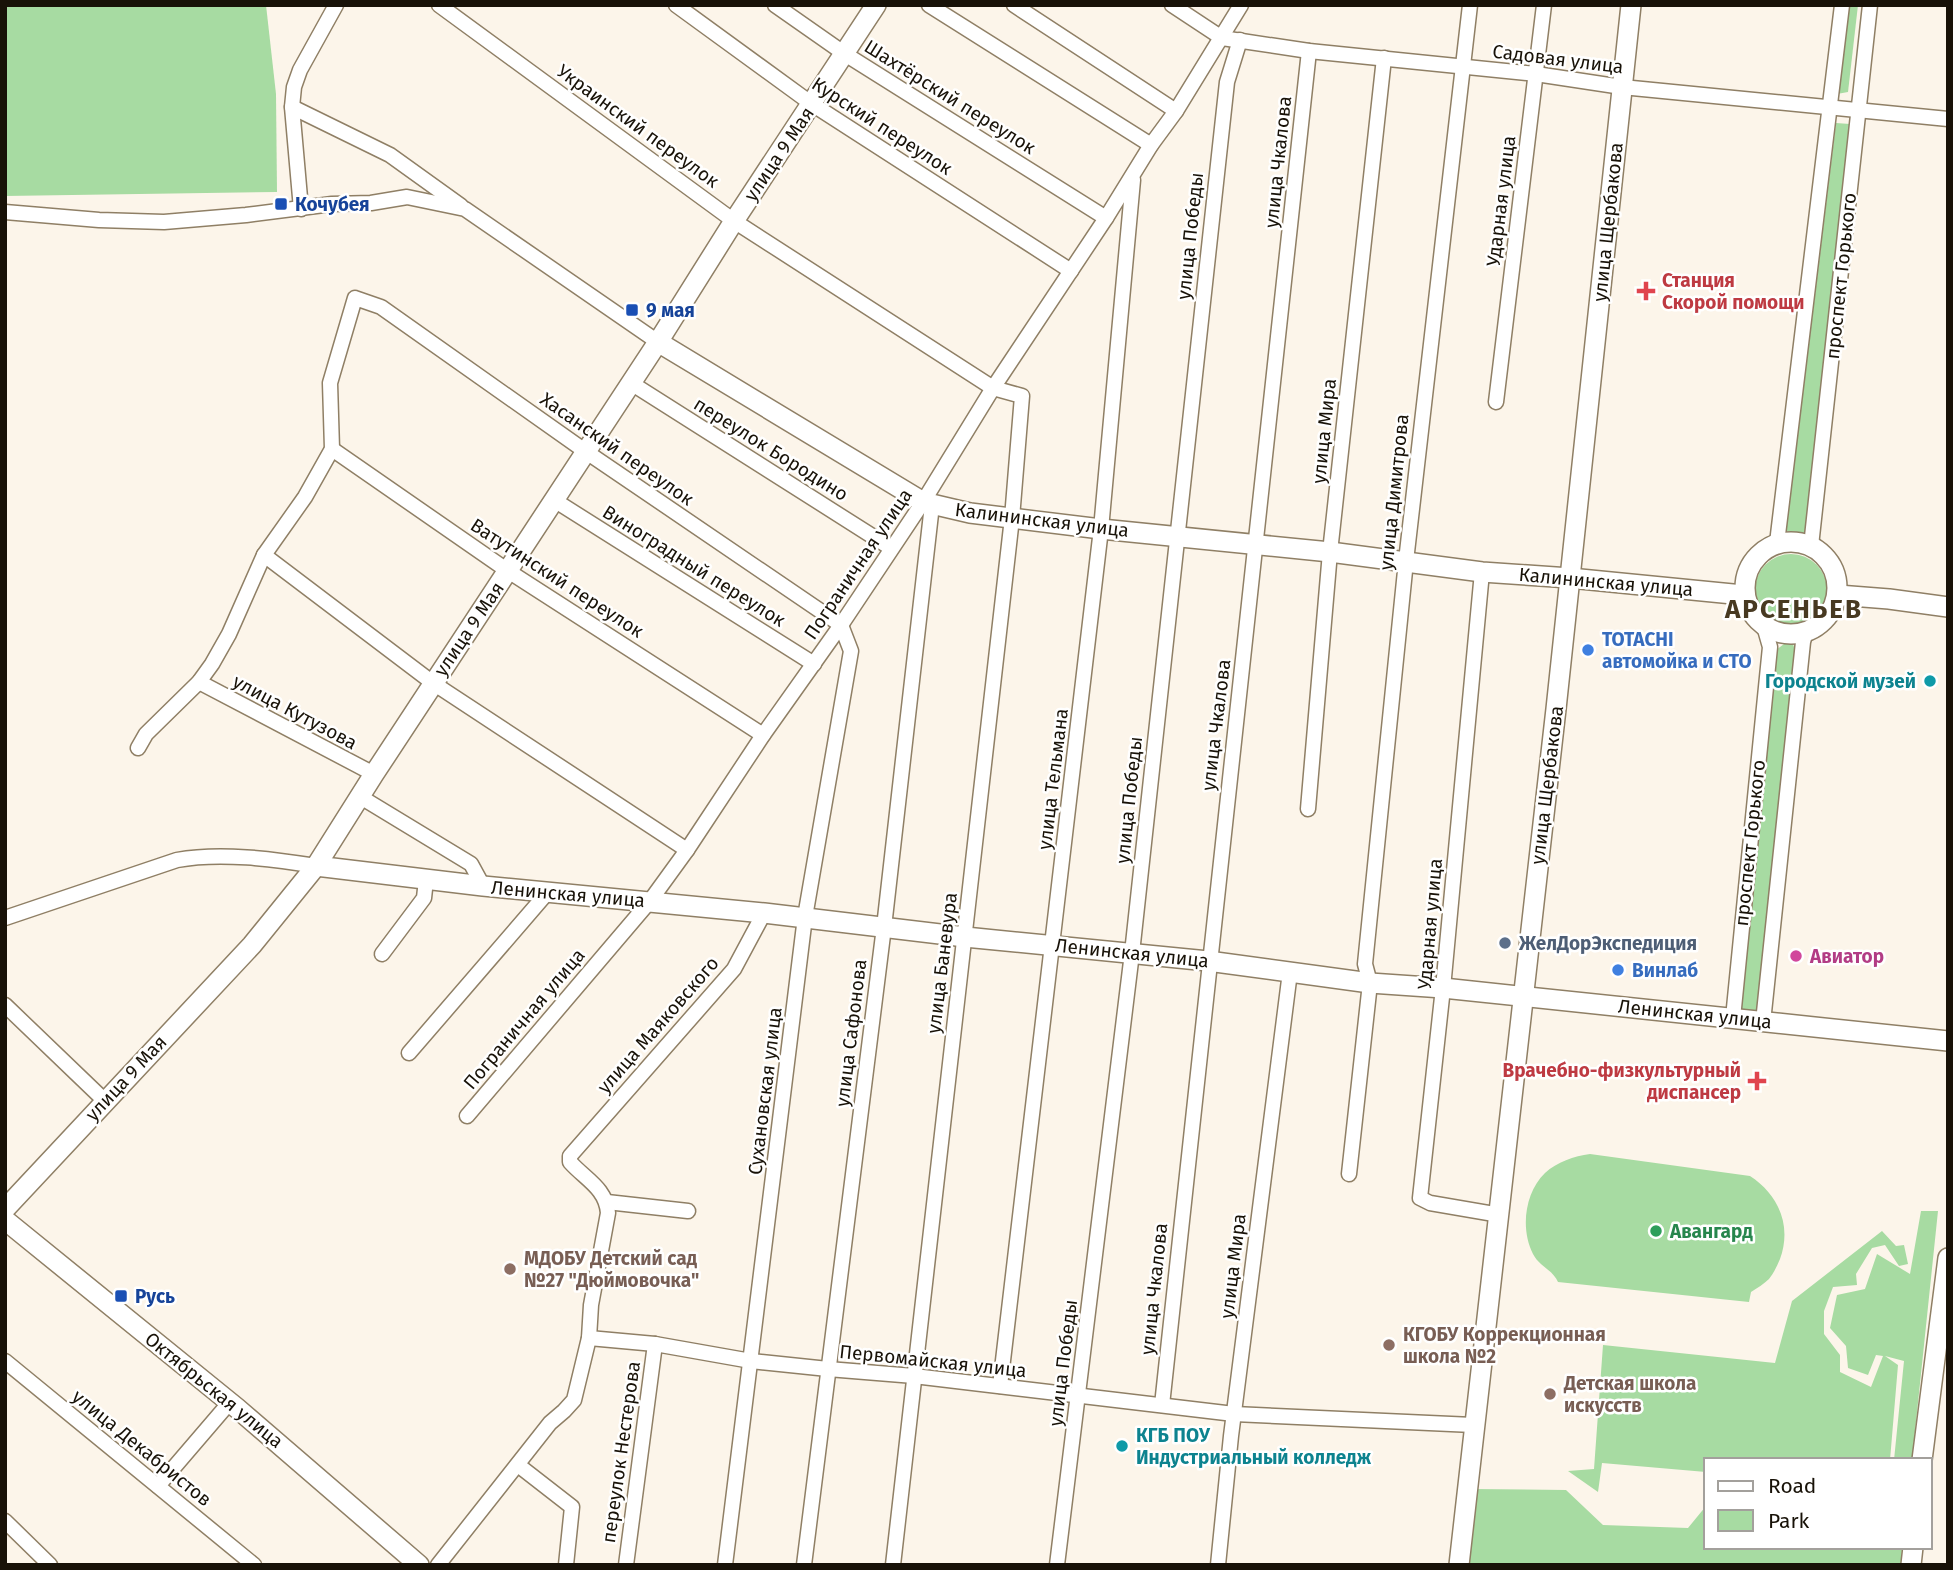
<svg xmlns="http://www.w3.org/2000/svg" width="1953" height="1570" font-family="'Fira Sans',sans-serif">
<style>
.green{fill:#a7dba2}
.lines{fill:none;stroke-linecap:round;stroke-linejoin:round}
.minor-casing{stroke:#8f7f65;stroke-width:17}
.major-casing{stroke:#8f7f65;stroke-width:22}
.minor{stroke:#fff;stroke-width:14}
.major{stroke:#fff;stroke-width:19}
.transit-dot{fill:#1a4fb4;stroke:#fff;stroke-width:2.5}
.health-dot{fill:#e0444e;stroke:#fff;stroke-width:2.5}
.shop-dot{fill:#3f7fe0;stroke:#fff;stroke-width:2.5}
.culture-dot{fill:#0f9aa8;stroke:#fff;stroke-width:2.5}
.service-dot{fill:#5c6f8a;stroke:#fff;stroke-width:2.5}
.hotel-dot{fill:#d1479c;stroke:#fff;stroke-width:2.5}
.leisure-dot{fill:#2e9e5b;stroke:#fff;stroke-width:2.5}
.education-dot{fill:#8d6e63;stroke:#fff;stroke-width:2.5}
.labels{text-anchor:middle;dominant-baseline:central;stroke-width:5;stroke-linejoin:round;paint-order:stroke}
.street-label{font-size:19px;fill:#181208;stroke:#fff}
.transit-label{font-size:19px;font-weight:bold;fill:#164399;stroke:#fff;text-anchor:start}
.health-label{font-size:19px;font-weight:bold;fill:#be3a42;stroke:#fff;text-anchor:start}
.shop-label{font-size:19px;font-weight:bold;fill:#366cbe;stroke:#fff;text-anchor:start}
.culture-label{font-size:19px;font-weight:bold;fill:#0d838f;stroke:#fff;text-anchor:end}
.service-label{font-size:19px;font-weight:bold;fill:#4e5e75;stroke:#fff;text-anchor:start}
.hotel-label{font-size:19px;font-weight:bold;fill:#b23c85;stroke:#fff;text-anchor:start}
.leisure-label{font-size:19px;font-weight:bold;fill:#27864d;stroke:#fff;text-anchor:start}
.education-label{font-size:19px;font-weight:bold;fill:#785e54;stroke:#fff;text-anchor:start}
.district-label{font-size:26px;font-weight:bold;letter-spacing:2px;fill:#473921;stroke:#fff}
</style>
<rect width="100%" height="100%" fill="#fcf5ea"/>
<!-- green -->
<g class="green">
<path d="M5 5H266L276 94 277 192 5 196Z"/>
<path d="M1846 5H1858L1848 92 1837 94Z"/>
<path d="M1836 123 1850 124 1805 533 1786 531Z"/>
<circle cx="1791" cy="590" r="36"/>
<path d="M1784 644H1793L1796 653 1758 1009 1751 1014H1745L1741 1007 1776 650Z"/>
<path d="M1590 1154 1750 1176C1779 1195 1792 1226 1780 1259 1777 1266 1774 1273 1769 1279 1764 1284 1757 1288 1751 1292L1749 1302 1558 1282C1553 1270 1539 1266 1533 1254 1520 1229 1525 1192 1545 1173 1557 1162 1574 1156 1590 1154Z"/>
<path d="M1921 1211H1938L1912 1460H1894L1904 1361 1885 1356 1898 1365 1890 1460H1706V1472L1602 1463 1598 1492 1568 1471 1594 1469 1603 1345 1775 1363 1792 1301 1882 1231 1896 1246 1904 1245 1908 1264 1899 1266 1885 1245 1872 1248 1856 1274 1857 1285 1833 1287 1824 1311V1334L1840 1355V1372L1871 1387 1883 1356 1876 1355 1868 1375 1848 1368 1846 1346 1830 1328 1837 1295 1865 1289 1877 1254 1910 1274Z"/>
<path d="M1471 1489 1566 1490 1603 1525 1688 1528 1706 1506V1547H1902L1901 1565H1463Z"/>
</g>
<g class="lines">
<!-- minor casing -->
<g class="minor-casing">
<g id="minor">
<path d="M439 5 734 221 993 388 1022 396 1012 518 893 1565"/>
<path d="M676 5 812 104 1071 271"/>
<path d="M775 5 845 54 1106 218"/>
<path d="M929 5 1151 145"/>
<path d="M1014 5 1176 111"/>
<path d="M1172 5 1222 38 1309 51 1536 74 1622 87 1948 119"/>
<path d="M292 107 390 155 461 206"/>
<path d="M301 209 292 107 294 87 300 70 336 5"/>
<path d="M5 212 99 220 164 222 246 215 332 204 371 203 407 197 465 209 658 342"/>
<path d="M631 383 891 548"/>
<path d="M1496 402 1544 5"/>
<path d="M332 449 508 571 763 735"/>
<path d="M554 500 814 664"/>
<path d="M1777 543 1842 5"/>
<path d="M1811 546 1870 5"/>
<path d="M264 555 433 683 687 850"/>
<path d="M1482 572 1443 988 1420 1198 1430 1203 1500 1215"/>
<path d="M199 682 374 774"/>
<path d="M138 748 146 734 199 682 212 664 229 634 264 555 305 497 332 449 330 383 355 298 381 307 585 451 841 625 851 651 805 917 725 1565"/>
<path d="M359 796 471 864 483 886"/>
<path d="M1308 809 1330 552 1384 58"/>
<path d="M5 918 177 860C220 852 273 859 316 866"/>
<path d="M382 954 424 898 426 880"/>
<path d="M5 1005 105 1101"/>
<path d="M1733 1018 1770 647 1764 626"/>
<path d="M1763 1022 1803 642 1806 631"/>
<path d="M409 1053 547 893"/>
<path d="M467 1116 650 901 687 850 763 735 841 625 923 502 993 388 1106 218 1151 145 1176 111 1241 5"/>
<path d="M1349 1174 1370 983 1365 964 1406 561 1470 5"/>
<path d="M607 1202 688 1211"/>
<path d="M589 1338 655 1344 751 1361 828 1369 914 1376 1234 1414 1473 1425"/>
<path d="M5 1361 254 1565"/>
<path d="M1000 1386 1101 529 1133 180"/>
<path d="M1162 1405C1209 953 1261 502 1309 51"/>
<path d="M518 1465 572 1507 566 1565"/>
<path d="M158 1486 230 1402"/>
<path d="M5 1521 50 1565"/>
<path d="M438 1565 550 1423 564 1411 574 1400 589 1338 591 1305 608 1213C606 1188 585 1179 570 1162V1156L734 969 764 913"/>
<path d="M626 1565 655 1344"/>
<path d="M804 1565 884 927 932 505"/>
<path d="M1057 1565 1132 953 1227 82 1240 40"/>
<path d="M1218 1565 1231 1436 1290 972"/>
</g>
</g>
<!-- major casing -->
<g class="major-casing">
<g id="major">
<path d="M658 342 923 502 970 513 1101 529 1330 552 1482 572 1570 578 1743 595"/>
<circle cx="1791" cy="588" r="46"/>
<path d="M1838 595 1889 599 1948 607"/>
<path d="M316 866 483 886 764 913 965 937 1208 961 1370 983 1443 988 1948 1041"/>
<path d="M5 1209 252 945 316 866 374 774 658 342 734 221 876 5"/>
<path d="M5 1220 238 1409 419 1565"/>
<path d="M1922 1460 1948 1258"/>
<path d="M1459 1565 1556 709 1631 5"/>
<path d="M1911 1565 1913 1547"/>
</g>
</g>
<!-- minor -->
<use href="#minor" class="minor"/>
<!-- major -->
<use href="#major" class="major"/>
</g>
<!-- markers -->
<g class="transit-dot">
<rect x="274" y="197" width="14" height="14" rx="3.5"/>
<rect x="625" y="303" width="14" height="14" rx="3.5"/>
<rect x="114" y="1289" width="14" height="14" rx="3.5"/>
</g>
<g class="health-dot">
<path d="M1642.5 280.5h7v7h7v7h-7v7h-7v-7h-7v-7h7z"/>
<path d="M1753.5 1070.5h7v7h7v7h-7v7h-7v-7h-7v-7h7z"/>
</g>
<g class="shop-dot">
<circle cx="1588" cy="650" r="7"/>
<circle cx="1618" cy="970" r="7"/>
</g>
<g class="culture-dot">
<circle cx="1930" cy="681" r="7"/>
<circle cx="1122" cy="1446" r="7"/>
</g>
<circle class="service-dot" cx="1505" cy="943" r="7"/>
<circle class="hotel-dot" cx="1796" cy="956" r="7"/>
<circle class="leisure-dot" cx="1656" cy="1231" r="7"/>
<g class="education-dot">
<circle cx="510" cy="1269" r="7"/>
<circle cx="1389" cy="1345" r="7"/>
<circle cx="1550" cy="1394" r="7"/>
</g>
<g class="labels">
<!-- street labels -->
<g class="street-label">
<text transform="translate(1558 59) rotate(7)">Садовая улица</text>
<text transform="translate(950 97) rotate(32)">Шахтёрский переулок</text>
<text transform="translate(638 126) rotate(36)">Украинский переулок</text>
<text transform="translate(882 126) rotate(33)">Курский переулок</text>
<text transform="translate(779 154) rotate(-56)">улица 9 Мая</text>
<text transform="translate(1278 162) rotate(-84)">улица Чкалова</text>
<text transform="translate(1501 201) rotate(-83)">Ударная улица</text>
<text transform="translate(1608 222) rotate(-84)">улица Щербакова</text>
<text transform="translate(1190 236) rotate(-84)">улица Победы</text>
<text transform="translate(1841 276) rotate(-84)">проспект Горького</text>
<text transform="translate(1324 431) rotate(-84)">улица Мира</text>
<text transform="translate(617 449) rotate(35)">Хасанский переулок</text>
<text transform="translate(771 449) rotate(32)">переулок Бородино</text>
<text transform="translate(1394 492) rotate(-84)">улица Димитрова</text>
<text transform="translate(1042 520) rotate(7)">Калининская улица</text>
<text transform="translate(858 564) rotate(-56)">Пограничная улица</text>
<text transform="translate(694 566) rotate(32)">Виноградный переулок</text>
<text transform="translate(557 578) rotate(33)">Ватутинский переулок</text>
<text transform="translate(1606 582) rotate(5)">Калининская улица</text>
<text transform="translate(469 629) rotate(-56)">улица 9 Мая</text>
<text transform="translate(295 712) rotate(28)">улица Кутузова</text>
<text transform="translate(1216 725) rotate(-83)">улица Чкалова</text>
<text transform="translate(1053 779) rotate(-83)">улица Тельмана</text>
<text transform="translate(1547 785) rotate(-83)">улица Щербакова</text>
<text transform="translate(1129 800) rotate(-84)">улица Победы</text>
<text transform="translate(1750 843) rotate(-84)">проспект Горького</text>
<text transform="translate(568 894) rotate(5)">Ленинская улица</text>
<text transform="translate(1430 924) rotate(-85)">Ударная улица</text>
<text transform="translate(1132 953) rotate(6)">Ленинская улица</text>
<text transform="translate(942 963) rotate(-83)">улица Баневура</text>
<text transform="translate(1695 1014) rotate(6)">Ленинская улица</text>
<text transform="translate(524 1019) rotate(-50)">Пограничная улица</text>
<text transform="translate(658 1025) rotate(-49)">улица Маяковского</text>
<text transform="translate(851 1033) rotate(-83)">улица Сафонова</text>
<text transform="translate(126 1078) rotate(-47)">улица 9 Мая</text>
<text transform="translate(765 1091) rotate(-83)">Сухановская улица</text>
<text transform="translate(1233 1266) rotate(-83)">улица Мира</text>
<text transform="translate(1154 1289) rotate(-84)">улица Чкалова</text>
<text transform="translate(933 1361) rotate(6)">Первомайская улица</text>
<text transform="translate(1063 1363) rotate(-83)">улица Победы</text>
<text transform="translate(214 1390) rotate(39)">Октябрьская улица</text>
<text transform="translate(142 1448) rotate(39)">улица Декабристов</text>
<text transform="translate(621 1452) rotate(-82)">переулок Нестерова</text>
</g>
<!-- transit labels -->
<g class="transit-label">
<text x="295" y="204">Кочубея</text>
<text x="646" y="310">9 мая</text>
<text x="135" y="1296">Русь</text>
</g>
<!-- health labels -->
<g class="health-label">
<text x="1662" y="280">Станция<tspan x="1662" dy="22">Скорой помощи</tspan></text>
<text x="1741" y="1070" text-anchor="end">Врачебно-физкультурный<tspan x="1741" dy="22">диспансер</tspan></text>
</g>
<!-- shop labels -->
<g class="shop-label">
<text x="1602" y="639">TOTACHI<tspan x="1602" dy="22">автомойка и СТО</tspan></text>
<text x="1632" y="970">Винлаб</text>
</g>
<!-- culture labels -->
<g class="culture-label">
<text x="1916" y="681">Городской музей</text>
<text x="1136" y="1435" text-anchor="start">КГБ ПОУ<tspan x="1136" dy="22">Индустриальный колледж</tspan></text>
</g>
<!-- service labels -->
<g class="service-label">
<text x="1519" y="943">ЖелДорЭкспедиция</text>
</g>
<!-- hotel labels -->
<g class="hotel-label">
<text x="1810" y="956">Авиатор</text>
</g>
<!-- leisure labels -->
<g class="leisure-label">
<text x="1670" y="1231">Авангард</text>
</g>
<!-- education labels -->
<g class="education-label">
<text x="524" y="1258">МДОБУ Детский сад<tspan x="524" dy="22">№27 "Дюймовочка"</tspan></text>
<text x="1403" y="1334">КГОБУ Коррекционная<tspan x="1403" dy="22">школа №2</tspan></text>
<text x="1564" y="1383">Детская школа<tspan x="1564" dy="22">искусств</tspan></text>
</g>
<!-- district labels -->
<g class="district-label">
<text x="1794" y="609">АРСЕНЬЕВ</text>
</g>
</g>
<!-- border -->
<rect width="1953" height="1570" fill="none" stroke="#181208" stroke-width="14"/>
<!-- legend -->
<rect x="1704" y="1458" width="228" height="91" fill="#ffffff" stroke="#a3a09c" stroke-width="2"/>
<rect x="1718" y="1481" width="35" height="10" fill="#ffffff" stroke="#a3a09c" stroke-width="2"/>
<text x="1768" y="1493" font-size="21" fill="#181208">Road</text>
<rect x="1718" y="1510" width="35" height="21" fill="#a7dba2" stroke="#a3a09c" stroke-width="2"/>
<text x="1768" y="1528" font-size="21" fill="#181208">Park</text>
</svg>
